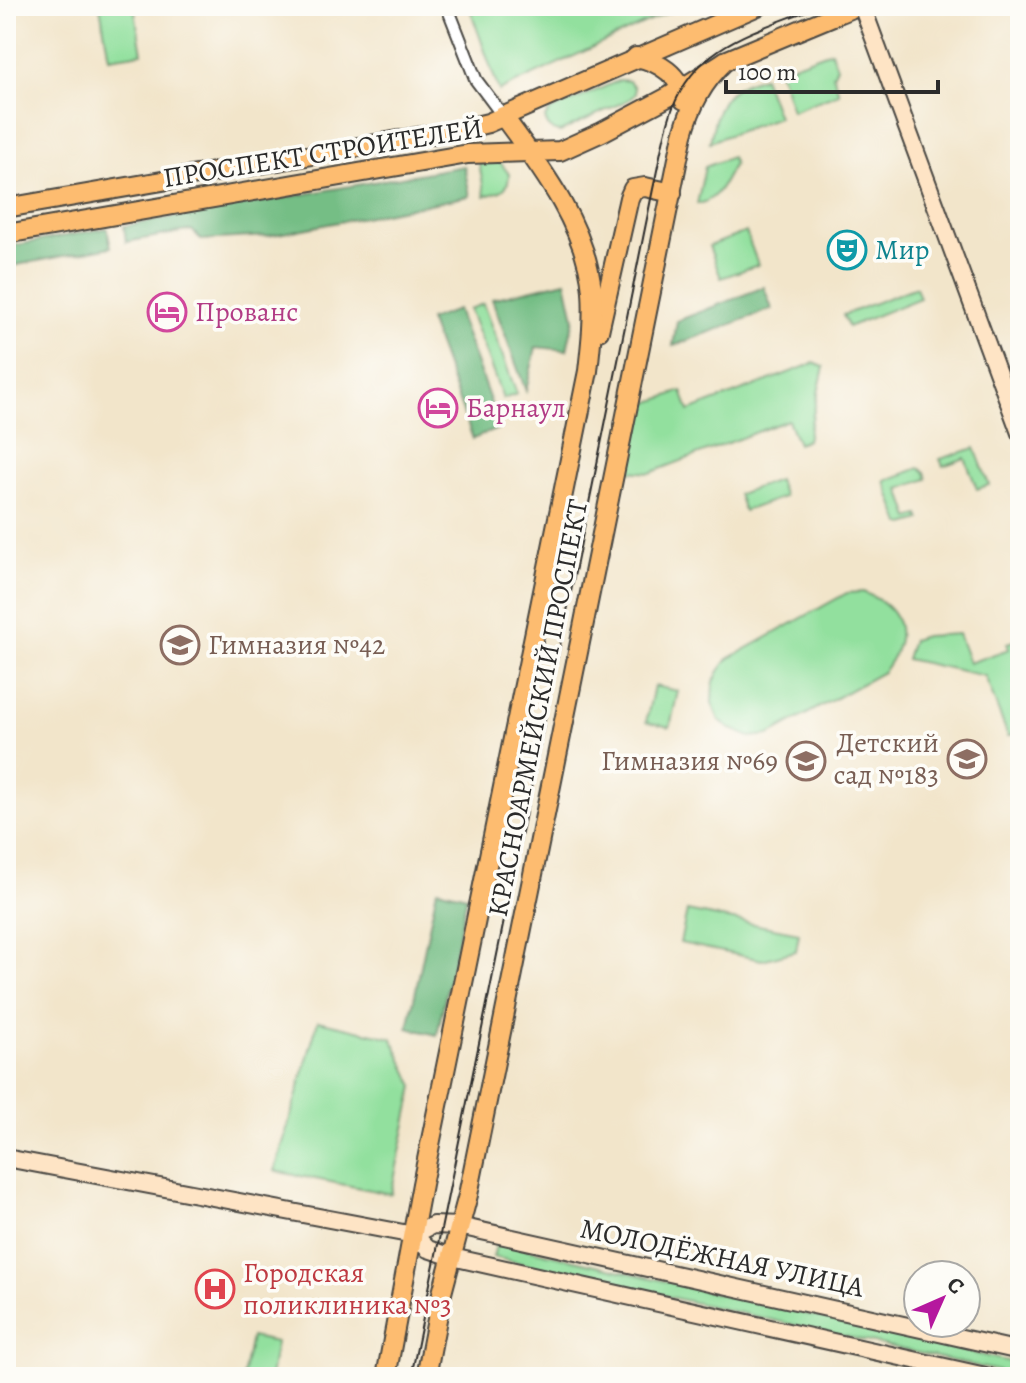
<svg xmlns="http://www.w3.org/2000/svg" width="1026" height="1383" font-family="Alegreya,serif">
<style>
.green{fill:#92e09e;stroke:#5e8664;stroke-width:2}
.forest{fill:#75be85;stroke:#507458;stroke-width:2}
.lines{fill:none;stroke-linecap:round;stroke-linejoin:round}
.street-casing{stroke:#494743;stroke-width:15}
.secondary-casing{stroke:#494743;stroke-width:20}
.primary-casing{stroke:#494743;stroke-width:22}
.street{stroke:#fff;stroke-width:11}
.secondary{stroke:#fee4c5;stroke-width:16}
.primary{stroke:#fdbc6f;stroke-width:18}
.tram{stroke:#2b2b2b;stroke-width:2}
.labels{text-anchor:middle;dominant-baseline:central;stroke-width:7;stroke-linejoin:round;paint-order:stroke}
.street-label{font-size:28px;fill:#2b2b2b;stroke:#fdfcf7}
.culture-label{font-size:28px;fill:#0d838f;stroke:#fdfcf7;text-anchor:start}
.hotel-label{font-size:28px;fill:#b23c85;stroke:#fdfcf7;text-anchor:start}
.education-label{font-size:28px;fill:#785e54;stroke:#fdfcf7;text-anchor:end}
.health-label{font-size:28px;fill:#be3a42;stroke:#fdfcf7;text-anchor:start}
</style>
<rect width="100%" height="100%" fill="#fdfcf7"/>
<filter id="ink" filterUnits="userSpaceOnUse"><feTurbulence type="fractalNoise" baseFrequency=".0125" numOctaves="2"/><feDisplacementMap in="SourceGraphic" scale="16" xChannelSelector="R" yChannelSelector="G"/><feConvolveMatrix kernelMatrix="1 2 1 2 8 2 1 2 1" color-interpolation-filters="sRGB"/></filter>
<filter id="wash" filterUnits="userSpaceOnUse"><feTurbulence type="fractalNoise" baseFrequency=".006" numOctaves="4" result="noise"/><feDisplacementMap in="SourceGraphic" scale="32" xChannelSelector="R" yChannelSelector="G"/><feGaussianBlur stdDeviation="1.8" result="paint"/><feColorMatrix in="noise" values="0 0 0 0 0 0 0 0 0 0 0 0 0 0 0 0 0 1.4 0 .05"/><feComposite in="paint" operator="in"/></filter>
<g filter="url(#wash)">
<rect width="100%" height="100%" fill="#f2e5ca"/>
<!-- green -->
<g class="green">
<path d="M100 6H134L142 53 109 58Z"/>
<path d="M469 6H682L499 91Z"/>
<path d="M831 51 837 67 833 75 839 93 792 111 779 70Z"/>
<path d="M763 77 778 117 710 142C718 104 721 88 763 77Z"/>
<path d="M620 80 629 81 634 87 635 94 630 99 560 132C551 131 547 127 545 118L550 111Z"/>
<path d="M731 157 734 164C724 181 718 201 697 204L705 167Z"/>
<path d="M500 162 509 174C509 191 500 192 485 196L479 163Z"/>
<path d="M746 232 758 265 721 278 709 246Z"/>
<path d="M916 287 920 298 848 327 843 315Z"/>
<path d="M483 304 517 394 503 399 469 309Z"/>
<path d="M814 363 824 367 807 440 798 444 788 420 650 473 629 471 642 405 682 391 689 411Z"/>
<path d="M975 448 989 485 977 489 965 458 943 466 940 459Z"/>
<path d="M919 468 925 472 927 479 900 489 910 518 919 515 921 520 905 525 901 524 885 481Z"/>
<path d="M778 480 784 497 744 511 738 494Z"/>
<path d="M863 592C904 609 910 637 883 672L769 735 750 737 731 729 719 720 712 703 713 684 719 671 728 659 847 593Z"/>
<path d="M958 634 969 663 1009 649 1007 643 1020 639V732L1008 736 985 676 906 659 912 640 925 636Z"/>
<path d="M654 686 678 691 670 727 646 722Z"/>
<path d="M687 911 799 933 796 951 762 960 680 943Z"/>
<path d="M318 1021 392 1038 414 1086 391 1194 275 1171Z"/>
<path d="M497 1242 1020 1364V1376L493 1257Z"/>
<path d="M251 1337 276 1342 270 1377H243Z"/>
</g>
<!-- forest -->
<g class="forest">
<path d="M464 166 470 196 268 236 201 240 192 230 126 242 124 226Z"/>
<path d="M107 228 111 247 6 267V247Z"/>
<path d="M566 281 574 318 567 350 536 347 526 391 492 299Z"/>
<path d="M764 287 772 309 673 346 677 321Z"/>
<path d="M457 310 500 428 473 439 429 320Z"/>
<path d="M437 889 467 896 437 1035 408 1028Z"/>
</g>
</g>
<g filter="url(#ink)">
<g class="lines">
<!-- street casing -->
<g class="street-casing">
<path id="street" d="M447 6 476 80 503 116"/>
</g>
<!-- secondary casing -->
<g class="secondary-casing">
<g id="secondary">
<path d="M862 6 1020 433"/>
<path d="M6 1158 414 1235 428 1249 452 1257 990 1377"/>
<path d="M414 1235 433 1225 459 1226 1020 1351"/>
</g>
</g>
<!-- primary casing -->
<g class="primary-casing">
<g id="primary">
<path d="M636 57C659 62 680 74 684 100"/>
<path d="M6 208 463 129 488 123 758 6"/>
<path d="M6 234 468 154 560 151 602 132 668 97 725 61 857 6"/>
<path d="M599 331 629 198 633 189 645 187 672 193"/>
<path d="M386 1377 422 1184 588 371C591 344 594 318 592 291 587 227 540 166 503 116"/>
<path d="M426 1377 442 1293 468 1195 683 134C691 105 703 82 725 61"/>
</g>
</g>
<!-- street -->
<use href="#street" class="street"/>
<!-- secondary -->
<use href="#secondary" class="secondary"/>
<!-- primary -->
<use href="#primary" class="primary"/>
<!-- tram -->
<path class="tram" d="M411 1377 653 189C659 163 663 135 672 110 697 42 758 31 819 6"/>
</g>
</g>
<!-- icons -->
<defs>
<g id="theatre-ring" transform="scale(2)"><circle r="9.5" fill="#fdfcf7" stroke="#0f9aa8" stroke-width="1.5"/><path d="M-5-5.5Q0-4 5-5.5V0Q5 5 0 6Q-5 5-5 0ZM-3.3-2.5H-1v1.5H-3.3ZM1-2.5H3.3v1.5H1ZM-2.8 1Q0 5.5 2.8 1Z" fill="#0f9aa8"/></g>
<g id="hotel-ring" transform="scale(2)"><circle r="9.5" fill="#fdfcf7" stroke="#d1479c" stroke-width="1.5"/><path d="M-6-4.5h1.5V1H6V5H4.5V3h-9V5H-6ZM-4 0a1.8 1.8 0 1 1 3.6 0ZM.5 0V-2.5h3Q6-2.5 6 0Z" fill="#d1479c"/></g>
<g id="school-ring" transform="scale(2)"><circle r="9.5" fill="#fdfcf7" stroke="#8d6e63" stroke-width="1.5"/><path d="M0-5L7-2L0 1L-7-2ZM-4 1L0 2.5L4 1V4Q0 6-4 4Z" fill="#8d6e63"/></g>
<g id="hospital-ring" transform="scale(2)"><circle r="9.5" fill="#fdfcf7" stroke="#e0444e" stroke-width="1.5"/><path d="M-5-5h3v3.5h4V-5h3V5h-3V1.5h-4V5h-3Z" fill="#e0444e"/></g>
</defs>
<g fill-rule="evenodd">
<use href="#theatre-ring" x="847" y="250"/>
<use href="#hotel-ring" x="167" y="312"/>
<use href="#hotel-ring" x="438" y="408"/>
<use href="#school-ring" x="180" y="645"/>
<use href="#school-ring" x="967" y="759"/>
<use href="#school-ring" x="806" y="761"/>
<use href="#hospital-ring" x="215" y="1289"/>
</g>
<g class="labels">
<!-- street labels -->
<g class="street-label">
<text transform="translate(323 153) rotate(-9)">ПРОСПЕКТ СТРОИТЕЛЕЙ</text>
<text transform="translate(538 708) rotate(-79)">КРАСНОАРМЕЙСКИЙ ПРОСПЕКТ</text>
<text transform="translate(722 1258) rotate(12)">МОЛОДЁЖНАЯ УЛИЦА</text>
</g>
<!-- culture labels -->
<g class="culture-label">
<text x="875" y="250">Мир</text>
</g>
<!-- hotel labels -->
<g class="hotel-label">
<text x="195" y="312">Прованс</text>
<text x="466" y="408">Барнаул</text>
</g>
<!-- education labels -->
<g class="education-label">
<text x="208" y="645" text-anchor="start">Гимназия №42</text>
<text x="939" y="743">Детский<tspan x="939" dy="32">сад №183</tspan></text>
<text x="778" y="761">Гимназия №69</text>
</g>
<!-- health labels -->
<g class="health-label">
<text x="243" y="1273">Городская<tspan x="243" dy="32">поликлиника №3</tspan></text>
</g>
</g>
<!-- margin -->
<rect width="1026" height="1383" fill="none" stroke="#fdfcf7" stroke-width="32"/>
<!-- north arrow -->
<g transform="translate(942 1299) rotate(45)"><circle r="38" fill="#fdfcf7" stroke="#a9a8a5" stroke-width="2"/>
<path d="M0-6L14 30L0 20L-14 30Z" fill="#b5179e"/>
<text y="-12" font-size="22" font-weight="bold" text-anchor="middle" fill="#2b2b2b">С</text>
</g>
<!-- scale -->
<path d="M726 80v12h212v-12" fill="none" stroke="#2b2b2b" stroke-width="4"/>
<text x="738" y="80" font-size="24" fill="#2b2b2b" stroke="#fdfcf7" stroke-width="6" paint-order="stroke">100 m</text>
</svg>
